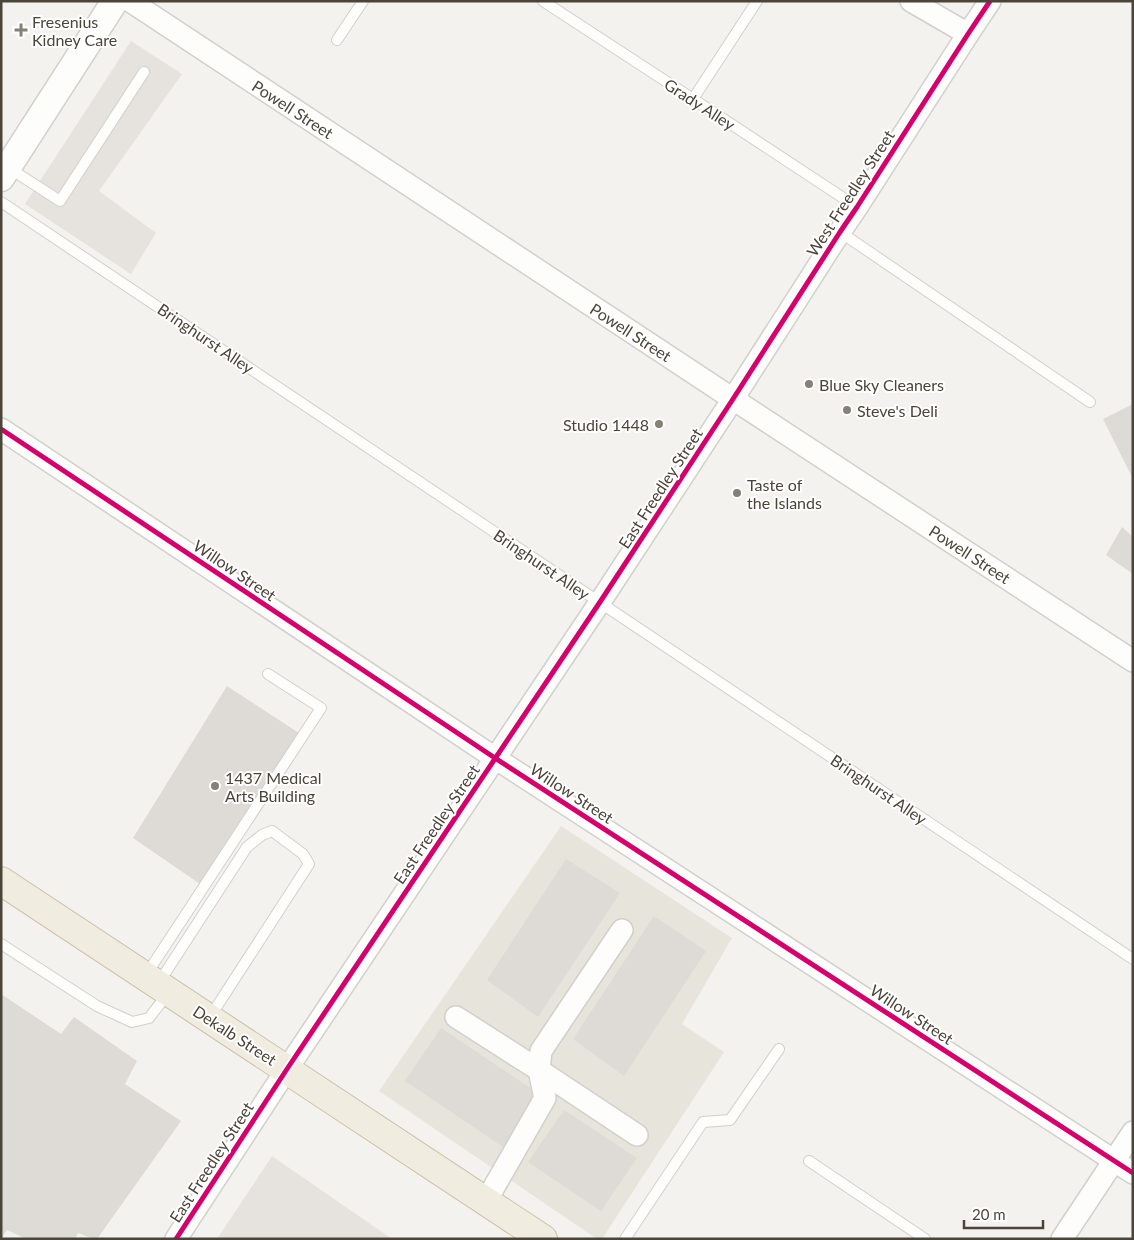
<svg xmlns="http://www.w3.org/2000/svg" width="1134" height="1240" font-family="Lato,sans-serif">
<style>
.residential{fill:#e7e4dc}
.parking{fill:#e6e3df}
.building{fill:#dedbd6}
.lines{fill:none;stroke-linecap:round;stroke-linejoin:round}
.service-casing{stroke:#d2d0cb;stroke-width:12}
.minor-casing{stroke:#d2d0cb;stroke-width:24}
.tertiary-casing{stroke:#d2d0cb;stroke-width:29}
.trunk-casing{stroke:#ccbfa9;stroke-width:30}
.service{stroke:#fdfdfc;stroke-width:10}
.minor{stroke:#fdfdfc;stroke-width:21}
.tertiary{stroke:#fdfdfc;stroke-width:26}
.trunk{stroke:#f0ece0;stroke-width:28}
.cycleway-casing{stroke:#fff;stroke-width:8}
.cycleway{stroke:#d6006c;stroke-width:5}
.poi-dot{fill:#868178;stroke:#fff;stroke-width:2}
.labels{text-anchor:middle;dominant-baseline:central;stroke-width:4;stroke-linejoin:round;paint-order:stroke}
.poi-label{font-size:16px;fill:#4b4439;stroke:#fff;text-anchor:start}
.street-label{font-size:16px;fill:#4b4439;stroke:#fff}
</style>
<rect width="100%" height="100%" fill="#f4f2ee"/>
<!-- residential -->
<path class="residential" d="M561 826 732 938 682 1024 724 1052 602 1239H597L379 1091Z"/>
<!-- parking -->
<g class="parking">
<path d="M131 41 182 74 99 191 156 233 131 274 25 204Z"/>
<path d="M272 1156 392 1239H217Z"/>
</g>
<!-- building -->
<g class="building">
<path d="M1133 404V479L1103 419Z"/>
<path d="M1122 527 1133 537V574L1106 555Z"/>
<path d="M227 686 299 733 200 884 133 838Z"/>
<path d="M566 859 620 893 538 1017 487 980Z"/>
<path d="M654 916 706 951 624 1076 573 1039Z"/>
<path d="M1 994 61 1034 74 1017 137 1061 125 1084 181 1121 97 1239H94L78 1233 75 1239H26L7 1230 1 1239Z"/>
<path d="M441 1028 538 1093 503 1147 405 1081Z"/>
<path d="M564 1110 637 1158 601 1211 528 1162Z"/>
</g>
<g class="lines">
<!-- service casing -->
<g class="service-casing">
<g id="service">
<path d="M543 1 693 99 857 207"/>
<path d="M337 40 363 1"/>
<path d="M693 99 757 1"/>
<path d="M9 168 60 201 144 72"/>
<path d="M1 202 1133 959"/>
<path d="M840 232 1090 402"/>
<path d="M1 944 97 1006 132 1022 149 1018 169 992"/>
<path d="M146 975 321 708 268 674"/>
<path d="M158 984 247 847 262 835 272 831 303 854 309 864 210 1017"/>
<path d="M809 1161 925 1239"/>
<path d="M625 1239 703 1122 730 1120 779 1049"/>
</g>
</g>
<!-- minor casing -->
<g class="minor-casing">
<g id="minor">
<path d="M130 1 733 399 1133 661"/>
<path d="M911 1 968 34"/>
<path d="M1 429 495 758 1133 1173"/>
<path d="M456 1017 539 1070 637 1135"/>
<path d="M486 1201 545 1098 539 1070 541 1051 622 930"/>
<path d="M176 1239 287 1069 600 602 733 399 840 232 857 207 968 34 990 1"/>
<path d="M1062 1239 1133 1132"/>
</g>
</g>
<!-- tertiary casing -->
<g class="tertiary-casing">
<path id="tertiary" d="M1 178 115 1"/>
</g>
<!-- trunk casing -->
<g class="trunk-casing">
<path id="trunk" d="M1 881 543 1239"/>
</g>
<!-- service -->
<use href="#service" class="service"/>
<!-- minor -->
<use href="#minor" class="minor"/>
<!-- tertiary -->
<use href="#tertiary" class="tertiary"/>
<!-- trunk -->
<use href="#trunk" class="trunk"/>
<!-- cycleway casing -->
<g class="cycleway-casing">
<g id="cycleway">
<path d="M1 429 495 758 1133 1173"/>
<path d="M176 1239 287 1069 600 602 733 399 840 232 857 207 968 34 990 1"/>
</g>
</g>
<!-- cycleway -->
<use href="#cycleway" class="cycleway"/>
</g>
<!-- markers -->
<g class="poi-dot">
<path d="M18.5 22.5h5v5h5v5h-5v5h-5v-5h-5v-5h5z"/>
<circle cx="809" cy="384" r="5"/>
<circle cx="847" cy="410" r="5"/>
<circle cx="659" cy="424" r="5"/>
<circle cx="737" cy="493" r="5"/>
<circle cx="215" cy="786" r="5"/>
</g>
<g class="labels">
<!-- poi labels -->
<g class="poi-label">
<text x="32" y="21">Fresenius<tspan x="32" dy="18">Kidney Care</tspan></text>
<text x="819" y="384">Blue Sky Cleaners</text>
<text x="857" y="410">Steve's Deli</text>
<text x="649" y="424" text-anchor="end">Studio 1448</text>
<text x="747" y="484">Taste of<tspan x="747" dy="18">the Islands</tspan></text>
<text x="225" y="777">1437 Medical<tspan x="225" dy="18">Arts Building</tspan></text>
</g>
<!-- street labels -->
<g class="street-label">
<text transform="translate(700 104) rotate(33)">Grady Alley</text>
<text transform="translate(293 109) rotate(33)">Powell Street</text>
<text transform="translate(850 193) rotate(-57)">West Freedley Street</text>
<text transform="translate(631 332) rotate(33)">Powell Street</text>
<text transform="translate(206 338) rotate(34)">Bringhurst Alley</text>
<text transform="translate(660 488) rotate(-57)">East Freedley Street</text>
<text transform="translate(970 554) rotate(33)">Powell Street</text>
<text transform="translate(542 564) rotate(34)">Bringhurst Alley</text>
<text transform="translate(235 570) rotate(34)">Willow Street</text>
<text transform="translate(879 789) rotate(34)">Bringhurst Alley</text>
<text transform="translate(572 793) rotate(33)">Willow Street</text>
<text transform="translate(436 824) rotate(-56)">East Freedley Street</text>
<text transform="translate(912 1014) rotate(33)">Willow Street</text>
<text transform="translate(235 1035) rotate(33)">Dekalb Street</text>
<text transform="translate(211 1162) rotate(-57)">East Freedley Street</text>
</g>
</g>
<!-- border -->
<rect width="1134" height="1240" fill="none" stroke="#4b4439" stroke-width="5"/>
<!-- scale -->
<path d="M964 1220v8h79v-8" fill="none" stroke="#4b4439" stroke-width="2.5"/>
<text x="972" y="1220" font-size="15" fill="#4b4439" stroke="#ffffff" stroke-width="4" paint-order="stroke">20 m</text>
</svg>
